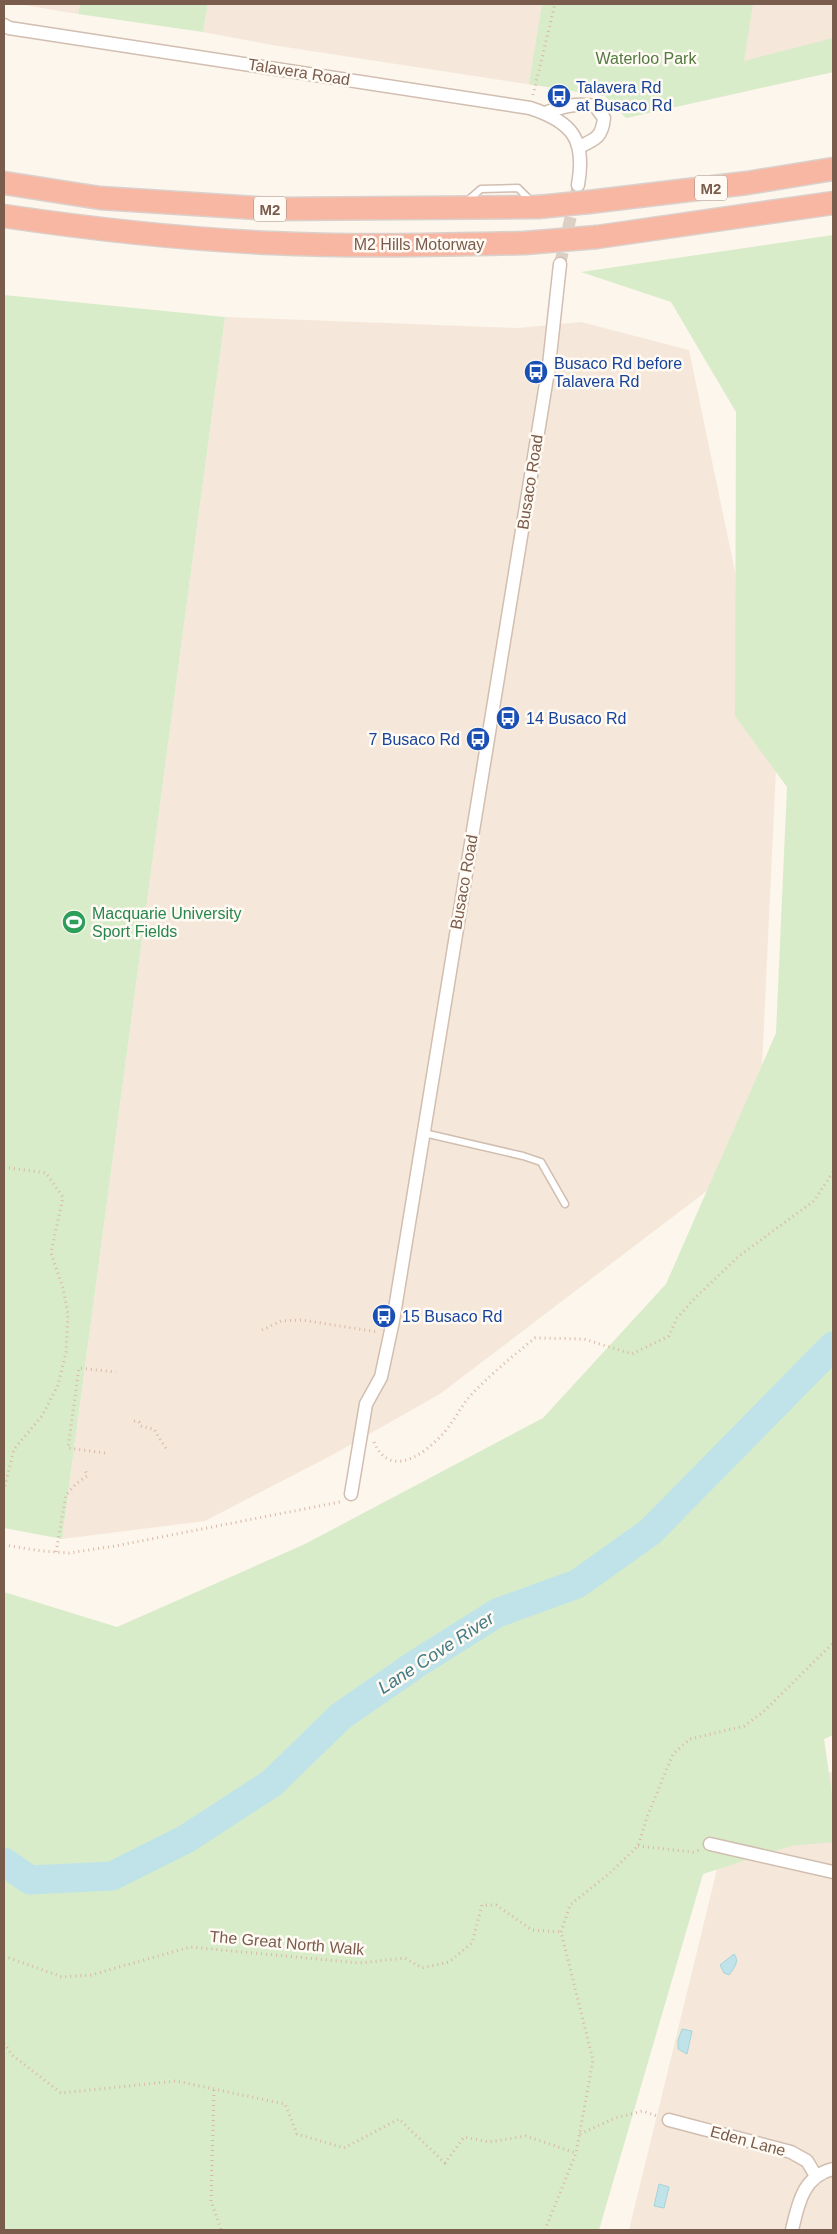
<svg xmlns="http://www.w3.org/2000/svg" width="837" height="2234" font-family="Arial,sans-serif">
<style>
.residential{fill:#f5e8da}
.green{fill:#d8ecc9}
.water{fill:#bfe3e8;stroke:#a5d3da}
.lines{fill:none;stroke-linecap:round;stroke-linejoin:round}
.river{stroke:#bfe3e8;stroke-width:29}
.minor-tunnel{stroke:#dcd0c4;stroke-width:12;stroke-dasharray:12 6;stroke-linecap:butt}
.service-casing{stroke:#d1beb0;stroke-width:9}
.minor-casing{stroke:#d1beb0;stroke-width:15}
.motorway-casing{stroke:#dad1cd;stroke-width:25}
.path{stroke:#d9b8a5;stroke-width:3;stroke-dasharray:1 4;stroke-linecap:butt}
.service{stroke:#fff;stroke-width:6}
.minor{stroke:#fff;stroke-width:12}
.motorway{stroke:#f7b7a3;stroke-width:22}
.motorway-bridge-casing{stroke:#dad1cd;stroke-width:25;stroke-linecap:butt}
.motorway-bridge{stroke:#f7b7a3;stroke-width:22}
.labels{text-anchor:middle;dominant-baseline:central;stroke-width:5;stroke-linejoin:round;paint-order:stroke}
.shield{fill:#fffaf3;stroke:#a28b7f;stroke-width:1}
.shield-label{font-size:15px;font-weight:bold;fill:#7a5c4d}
.park-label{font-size:16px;fill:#537a41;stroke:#fffaf3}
.street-label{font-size:16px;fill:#7a5c4d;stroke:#fffaf3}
.transit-label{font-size:16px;fill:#164399;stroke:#fffaf3;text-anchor:start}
.leisure-label{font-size:16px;fill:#27864d;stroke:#fffaf3;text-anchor:start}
.water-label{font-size:18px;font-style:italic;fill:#437c86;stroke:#fffaf3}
</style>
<rect width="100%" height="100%" fill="#fdf6ec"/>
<!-- residential -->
<g class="residential">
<path d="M17 4H80L78 14Z"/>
<path d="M208 4H833V72L626 118 605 96 272 45 203 32Z"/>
<path d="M225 317 518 328 581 322 689 350 776 769 758 1152 440 1394 334 1454 205 1521 62 1539Z"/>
<path d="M833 1771V2230H629L719 1861 788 1793Z"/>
</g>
<!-- green -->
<g class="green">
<path d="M80 4H208L203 32 78 14Z"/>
<path d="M542 4H753L744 61 833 38V72L626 118 605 96 529 84Z"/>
<path d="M833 235V1735L824 1739 833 1800V1842L791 1846 703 1874 599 2230H4V1592L117 1627 305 1544 543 1418 666 1284 776 1033 787 787 735 716 736 412 671 302 581 272Z"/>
<path d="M4 295 225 317 62 1539 4 1528Z"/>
</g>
<!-- water -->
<g class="water">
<path d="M734 1954C740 1961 734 1968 729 1975L724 1973 720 1965Z"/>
<path d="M682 2029 692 2031 687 2054 678 2049V2040Z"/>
<path d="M659 2184 669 2187 664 2208 654 2206Z"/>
</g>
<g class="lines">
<!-- river -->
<path class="river" d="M4 1862 30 1880 112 1876 186 1839 272 1783 341 1716 416 1664 497 1613 577 1584 650 1532 833 1346"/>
<!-- minor-tunnel -->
<path class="minor-tunnel" d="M560 264 578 185"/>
<!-- service casing -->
<g class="service-casing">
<g id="service">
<path d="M467 201 481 189 518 188 532 202"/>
<path d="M424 1133 523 1156 541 1162 565 1204"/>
</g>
</g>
<!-- minor casing -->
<g class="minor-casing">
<g id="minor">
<path d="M4 25 9 28 530 108C573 122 586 140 578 185"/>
<path d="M545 113C563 106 576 103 595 106L604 118C602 137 596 139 579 147"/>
<path d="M351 1494 366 1404 381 1377 393 1321 549 365 560 264"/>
<path d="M710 1844 833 1872"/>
<path d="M669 2120 791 2152 807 2161 816 2176"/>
<path d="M792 2230C798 2204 803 2176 833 2169"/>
</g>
</g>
<!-- motorway casing -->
<g class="motorway-casing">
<g id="motorway">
<path d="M4 183 100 198 271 209 538 207"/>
<path d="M589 202 747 183 833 169"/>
<path d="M4 216C92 229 182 239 271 243 356 247 441 245 525 243"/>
<path d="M597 237 833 203"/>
</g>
</g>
<!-- path -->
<g class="path">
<path d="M533 95 555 4"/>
<path d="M4 1167 46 1173 63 1197 51 1253 63 1288 68 1314 66 1352 58 1385 42 1416 14 1449 4 1490"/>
<path d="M262 1330 281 1321 302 1320 378 1332"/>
<path d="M134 1421 139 1422 140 1426 154 1429 167 1450"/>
<path d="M374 1442C392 1485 436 1446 452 1422 459 1412 464 1402 472 1394 491 1374 513 1356 535 1338L584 1339 632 1354 669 1336 677 1318 695 1298 739 1256 814 1201 833 1172"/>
<path d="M105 1453 68 1448 79 1368 116 1372"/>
<path d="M4 1545 42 1551 69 1553 115 1546 340 1502"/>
<path d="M56 1552 66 1495 77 1483 87 1476 85 1469"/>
<path d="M638 1846 693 1852 699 1850"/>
<path d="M561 1932 570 1905 611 1872 638 1846 647 1817 673 1754 690 1739 744 1726 762 1713 833 1643"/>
<path d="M4 1956 62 1977 91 1975 190 1947 360 1963 405 1958 422 1968 449 1962 472 1943 482 1905H496L532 1930 561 1932"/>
<path d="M4 2043 12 2055 61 2093 176 2081 285 2104 297 2134 344 2148 399 2119 445 2163 464 2137 489 2142 526 2136 576 2153"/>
<path d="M214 2090 211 2201 221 2230"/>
<path d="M580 2134 615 2118 643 2111 657 2116"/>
<path d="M545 2230 576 2153 593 2060 561 1932"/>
</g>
<!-- service -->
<use href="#service" class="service"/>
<!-- minor -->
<use href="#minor" class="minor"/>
<!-- motorway -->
<use href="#motorway" class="motorway"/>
<!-- motorway-bridge casing -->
<g class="motorway-bridge-casing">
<g id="motorway-bridge">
<path d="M538 207 589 202"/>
<path d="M525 243 597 237"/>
</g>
</g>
<!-- motorway-bridge -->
<use href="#motorway-bridge" class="motorway-bridge"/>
</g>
<!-- icons -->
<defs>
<g id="bus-disc" transform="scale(1.25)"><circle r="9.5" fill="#1a4fb4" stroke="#fffaf3"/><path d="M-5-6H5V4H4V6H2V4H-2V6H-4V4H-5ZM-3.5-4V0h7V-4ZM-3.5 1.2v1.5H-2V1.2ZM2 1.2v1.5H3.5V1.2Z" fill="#fff"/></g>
<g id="stadium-disc" transform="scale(1.25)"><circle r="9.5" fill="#2e9e5b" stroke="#fffaf3"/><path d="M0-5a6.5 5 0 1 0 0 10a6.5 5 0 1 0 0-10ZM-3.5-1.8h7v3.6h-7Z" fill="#fff"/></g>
</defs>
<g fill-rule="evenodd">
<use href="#bus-disc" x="559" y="96"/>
<use href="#bus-disc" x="536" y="372"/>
<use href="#bus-disc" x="508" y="718"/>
<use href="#bus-disc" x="478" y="739"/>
<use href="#stadium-disc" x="74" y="922"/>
<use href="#bus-disc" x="384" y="1316"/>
</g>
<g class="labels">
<!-- shield labels -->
<g class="shield">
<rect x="695" y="175.5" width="32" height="25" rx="4"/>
<rect x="254" y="196.5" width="32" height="25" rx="4"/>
</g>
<g class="shield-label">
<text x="711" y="188">M2</text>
<text x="270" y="209">M2</text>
</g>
<!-- park labels -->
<g class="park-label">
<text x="646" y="58">Waterloo Park</text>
</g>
<!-- street labels -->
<g class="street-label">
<text transform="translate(299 72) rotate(9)">Talavera Road</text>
<text x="419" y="244">M2 Hills Motorway</text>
<text transform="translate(530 482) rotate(-81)">Busaco Road</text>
<text transform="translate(464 882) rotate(-80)">Busaco Road</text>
<text transform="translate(287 1943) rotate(5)">The Great North Walk</text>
<text transform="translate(748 2141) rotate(15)">Eden Lane</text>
</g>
<!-- transit labels -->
<g class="transit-label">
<text x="576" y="87">Talavera Rd<tspan x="576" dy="18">at Busaco Rd</tspan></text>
<text x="554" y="363">Busaco Rd before<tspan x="554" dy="18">Talavera Rd</tspan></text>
<text x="526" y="718">14 Busaco Rd</text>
<text x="460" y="739" text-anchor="end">7 Busaco Rd</text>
<text x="402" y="1316">15 Busaco Rd</text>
</g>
<!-- leisure labels -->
<g class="leisure-label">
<text x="92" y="913">Macquarie University<tspan x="92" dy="18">Sport Fields</tspan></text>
</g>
<!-- water labels -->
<g class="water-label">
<text transform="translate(436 1653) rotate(-33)">Lane Cove River</text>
</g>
</g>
<!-- border -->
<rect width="837" height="2234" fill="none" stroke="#7a5c4d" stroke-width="10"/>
</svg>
